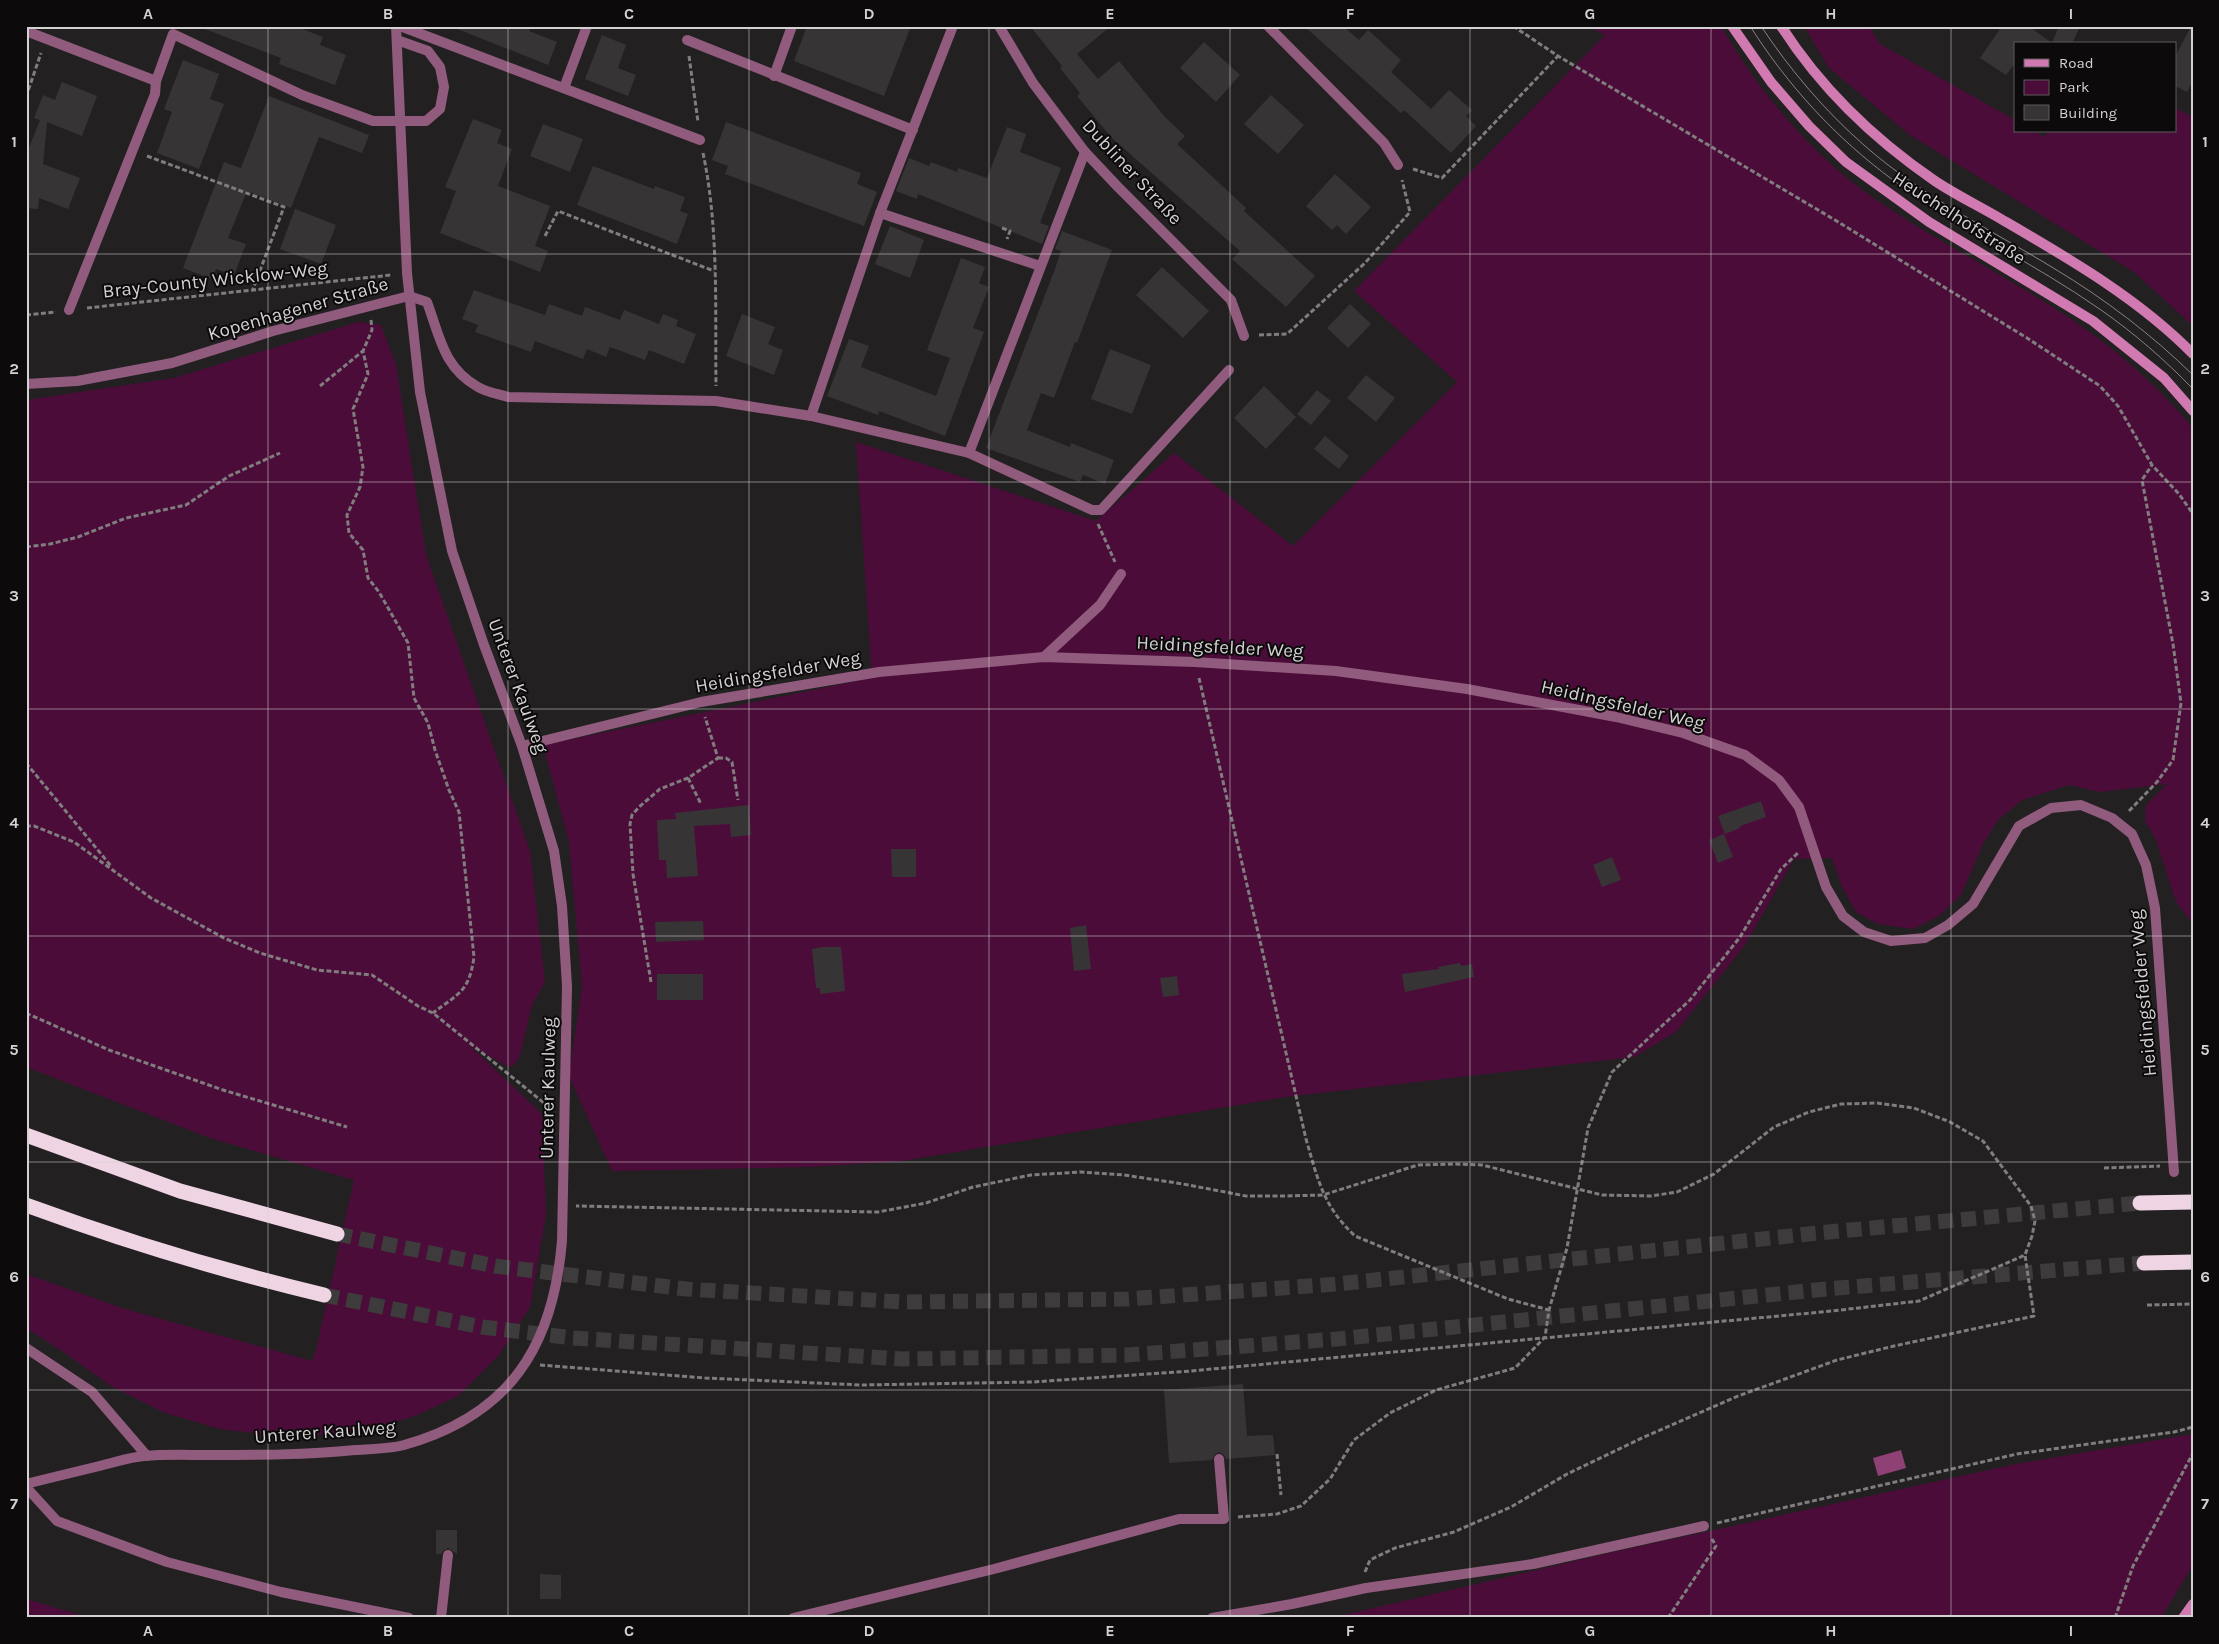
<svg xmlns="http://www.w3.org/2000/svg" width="2219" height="1644" font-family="Karla,sans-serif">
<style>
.green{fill:#4c0c39}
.water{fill:#8f4074}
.building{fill:#373436}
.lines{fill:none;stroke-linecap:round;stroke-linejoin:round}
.highway-tunnel{stroke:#3d3b3c;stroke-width:15;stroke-dasharray:15 8;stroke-linecap:butt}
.path{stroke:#7f7d7e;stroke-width:3;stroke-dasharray:5 2.5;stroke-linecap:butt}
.lane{stroke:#905b7c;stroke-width:10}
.street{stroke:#905b7c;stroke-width:10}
.secondary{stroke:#d07ab1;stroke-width:10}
.highway{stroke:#efd4e4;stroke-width:15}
.tram{stroke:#868485;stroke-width:1}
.grid{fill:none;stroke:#d3d1d2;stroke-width:1;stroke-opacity:0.55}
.labels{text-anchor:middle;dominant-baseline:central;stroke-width:4;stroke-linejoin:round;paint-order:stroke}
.street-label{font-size:19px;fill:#d3d1d2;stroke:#0c0a0b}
.neatline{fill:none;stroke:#d3d1d2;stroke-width:2}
.grid-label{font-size:16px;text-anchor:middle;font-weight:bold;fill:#d3d1d2}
</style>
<rect width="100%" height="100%" fill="#232022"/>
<!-- green -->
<g class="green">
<path d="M1588 26H1721C1757 90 1812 155 1872 197 1943 246 2021 283 2091 333 2128 360 2163 392 2193 428V924L2176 902 2156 840 2145 821 2146 805 2167 784 2100 792 2069 785 2022 800 1998 820 1983 844 1961 895 1939 916 1913 929 1878 924 1856 912 1841 885 1832 858 1794 859 1745 945 1676 1032 1634 1057 1285 1097 902 1161 811 1167 612 1171 569 1076 582 986 569 842 543 745 872 678 856 442 1096 521 1174 453 1293 546 1457 382 1354 291 1605 35Z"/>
<path d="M1804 26H1869L1880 44 2015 120V131H2034L2044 137 2048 131H2175V108L2193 117V326L2134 272 1910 135 1829 68Z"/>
<path d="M358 322 381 325 396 365 426 555 530 851 545 982 532 1005 520 1056 515 1064 509 1067 469 1045 542 1114 546 1214 530 1307 499 1355 458 1396 415 1416 357 1433 281 1436 220 1429 165 1413 111 1386 62 1351 26 1328V1274L122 1308 312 1361 316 1350 354 1180 210 1138 26 1067V400L174 378Z"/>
<path d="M2193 1434V1565L2161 1618H1331L1614 1552 2016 1464Z"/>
<path d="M26 1599 91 1618H26Z"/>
</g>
<!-- water -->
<path class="water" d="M1901 1450 1906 1468 1878 1476 1873 1458Z"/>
<!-- building -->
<g class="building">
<path d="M202 26H295L323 37 320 45 346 55 335 85 279 64 281 58 202 28Z"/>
<path d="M450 26H531L529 31 557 42 548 65Z"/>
<path d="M807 26H911L884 96 794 61Z"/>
<path d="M1030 26H1111L1077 54 1098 79 1119 61 1165 117 1185 136 1177 144 1246 208 1244 211 1315 276 1286 307 1232 259 1240 251 1112 138 1077 96 1080 93 1060 68 1062 66Z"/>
<path d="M1304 26H1343L1359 40 1368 30 1401 60 1391 72 1431 109 1449 90 1472 110 1466 116 1476 126 1451 153 1404 110 1401 113Z"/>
<path d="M2002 26H2028L2052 43 2059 26H2080L2072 44H2015V63L2006 75 1980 58Z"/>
<path d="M2191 26 2193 81 2187 92 2175 86V57Z"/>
<path d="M602 35 626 45 618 68 636 75 628 96 585 79Z"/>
<path d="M1204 42 1240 75 1216 102 1180 68Z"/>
<path d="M183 60 219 74 210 99 224 104 199 169 157 153 172 112 164 109Z"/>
<path d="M62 82 97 96 82 136 47 122 43 164 80 178 68 209 39 198 38 209 26 208V155L40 120 34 118 43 95 55 100Z"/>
<path d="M1271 95 1304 125 1278 154 1244 124Z"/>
<path d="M269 96 369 135 362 153 319 137 291 208 247 191 228 238 246 244 234 275 216 269 212 279 183 268 224 162 241 168Z"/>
<path d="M473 119 502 130 497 143 512 149 498 186 550 206 535 246 548 251 540 272 440 233 456 191 445 187Z"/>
<path d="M726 122 861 173 857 184 877 192 864 226 725 174 728 166 712 160Z"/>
<path d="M543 124 583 139 570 172 530 156Z"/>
<path d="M1007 127 1026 134 1020 152 1061 168 1040 223 1049 226 1042 244 918 194 917 199 896 191 909 158 929 166 931 162 957 172 958 168 987 178Z"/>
<path d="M593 166 654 189 655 186 685 197 680 211 688 214 677 244 577 205Z"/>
<path d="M1335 174 1371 207 1346 234 1337 225 1332 230 1306 206Z"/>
<path d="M295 209 336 225 321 264 280 249Z"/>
<path d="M890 226 924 240 910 278 875 264Z"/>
<path d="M1062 231 1112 250 1077 343 1075 342 1054 398 1041 393 1027 430 1070 447 1071 443 1114 460 1105 484 1083 475 1080 482 986 448 1055 269 1061 251 1055 249Z"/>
<path d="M961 258 985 267 979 283 989 287 973 328 984 332 945 436 879 411 878 415 827 396 849 339 869 346 861 367 936 396 950 358 927 350Z"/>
<path d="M1162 267 1209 311 1183 338 1136 295Z"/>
<path d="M474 290 545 315 549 304 582 316 585 307 620 320 624 310 659 324 663 314 678 320 676 326 696 334 684 364 649 350 645 360 610 347 606 357 587 349 583 359 535 341 531 352 475 332 478 325 462 319Z"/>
<path d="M1350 304 1371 324 1348 348 1327 328Z"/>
<path d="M742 314 775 327 768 344 783 350 774 375 726 356Z"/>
<path d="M1110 349 1151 365 1132 414 1091 399Z"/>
<path d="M1366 375 1395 398 1376 422 1347 398Z"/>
<path d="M1264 386 1296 417 1266 449 1234 418Z"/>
<path d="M1317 390 1331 401 1311 425 1297 414Z"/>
<path d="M1325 436 1349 456 1339 469 1314 449Z"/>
<path d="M1761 801 1766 817 1740 826V828L1725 834 1718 816Z"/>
<path d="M749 805 751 835 731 837 730 824 694 826 698 876 667 878 666 860H659L657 820 676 819 675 813Z"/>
<path d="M1724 834 1733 857 1718 863 1709 840Z"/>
<path d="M891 849H916V877H892Z"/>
<path d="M1612 857 1621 880 1602 887 1593 865Z"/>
<path d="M703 921 704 940 656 942 655 922Z"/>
<path d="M1086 925 1091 969 1074 971 1070 928Z"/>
<path d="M822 947H841L845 991 820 994V988H816L812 949Z"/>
<path d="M1460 963 1461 966 1472 964 1474 977 1405 992 1402 974 1439 969 1438 967Z"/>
<rect x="657" y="974" width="46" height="26"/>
<path d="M1177 976 1179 995 1163 997 1160 978Z"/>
<path d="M1243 1384 1247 1436 1273 1435 1275 1455 1226 1459 1224 1455 1219 1452 1215 1454 1212 1460 1169 1463 1164 1390Z"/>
<path d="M436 1530H457V1554L448 1548 443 1551 441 1554H436Z"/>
<path d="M540 1574 561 1575V1599H540Z"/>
</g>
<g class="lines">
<!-- highway-tunnel -->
<g class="highway-tunnel">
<path d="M337 1234 495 1266 686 1289 903 1302 1128 1299 1337 1284 1818 1233 2140 1203"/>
<path d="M324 1295 482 1327 573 1338 902 1359 1126 1355 1337 1339 1826 1289 2144 1263"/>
</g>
<!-- path -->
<g class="path">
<path d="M1513 26 1558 56 1835 220 2027 338 2100 386 2118 406 2152 465 2179 494 2193 514"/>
<path d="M689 56 698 122"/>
<path d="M26 97 41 53"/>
<path d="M703 153C719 228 715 309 716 386"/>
<path d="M147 156 284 207 253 289"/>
<path d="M1413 169 1442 178 1558 56"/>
<path d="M1002 228 1010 231 1007 239"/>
<path d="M545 236 558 211 714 271"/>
<path d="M87 308 391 275"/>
<path d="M26 315 56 312"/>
<path d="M371 320 372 330 363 351 368 374 353 409 363 467 360 487 347 515 349 533 363 550 368 578 379 592 408 643 414 698 428 723 435 750 449 790 459 812 474 957C469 992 459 993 433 1013"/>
<path d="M1259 335 1287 334 1365 263 1410 212 1402 180"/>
<path d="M320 386 363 351"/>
<path d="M1098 524 1115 562"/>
<path d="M26 547 50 544 78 537 126 518 186 505 229 476 280 453"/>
<path d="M1199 678 1306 1139C1318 1180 1323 1206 1355 1236L1508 1299 1549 1310"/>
<path d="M718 758H726L732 762 738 800"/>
<path d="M26 763 111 866"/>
<path d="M688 778 701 804"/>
<path d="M2129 811 2157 782 2173 760 2181 703 2173 644 2142 480 2152 465"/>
<path d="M26 826H34L74 842 151 898 224 938 260 953 317 970 372 975 418 1006 433 1013 549 1107"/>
<path d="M651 982 633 874 630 824 632 815 639 807 660 789 688 778 718 758 705 717"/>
<path d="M26 1013 109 1050 223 1090 347 1127"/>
<path d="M2104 1168 2160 1166"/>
<path d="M2147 1305 2193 1304"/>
<path d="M540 1365 705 1378 862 1385 1033 1382 1191 1371 1832 1311 1919 1301 2025 1255 2032 1236 2035 1221 2031 1206 1983 1141 1950 1122 1914 1108 1877 1103 1841 1104 1809 1112 1774 1127 1714 1174 1677 1192 1651 1196 1602 1195 1482 1165 1455 1164 1418 1165 1323 1195 1286 1196H1246L1183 1184 1124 1175 1081 1172 1031 1175 973 1187 926 1203 878 1212 576 1206"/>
<path d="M1277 1454 1281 1495"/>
<path d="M1238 1517 1277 1514 1301 1506 1330 1479 1354 1440 1390 1413 1436 1390 1515 1368 1545 1337 1549 1310 1567 1248 1588 1128 1612 1072 1690 1000 1740 937 1781 869 1799 852"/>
<path d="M1717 1523 2017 1454 2174 1432 2193 1427"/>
<path d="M1365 1572 1370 1560 1395 1548 1454 1532 1511 1507 1567 1474 1644 1437 1738 1396 1785 1379 1837 1360 1894 1346 2034 1316 2025 1255"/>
<path d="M1668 1618 1716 1546 1712 1539"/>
<path d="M2115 1618 2133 1566 2193 1453"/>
</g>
<!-- lane -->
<g class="lane">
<path d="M26 31 156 81 173 34 302 95 373 121H426L440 109 444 87 440 67 428 51 397 40"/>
<path d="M687 40 913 130"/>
<path d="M774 76 792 26"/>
<path d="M69 310 155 94 156 81"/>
<path d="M26 384 77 381 172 363 273 331 409 296 427 302C440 337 443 367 478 387 486 392 498 394 508 397L716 401 811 416 969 453 1092 510H1101L1229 370"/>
<path d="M1044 657 1100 605 1121 574"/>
<path d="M522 746 701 702 879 672 1044 657 1195 662 1336 671 1467 689 1616 717 1683 733 1745 755 1779 780 1799 807 1826 887 1843 916 1864 932 1891 941 1925 938 1948 925 1973 904 2019 826 2051 808 2081 805 2112 818 2132 834 2146 865 2155 908 2174 1172"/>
<path d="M26 1348 92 1392 147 1456"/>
<path d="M441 1618 448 1555"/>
<path d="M793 1618 994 1569 1179 1519H1224L1219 1459"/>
</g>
<!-- street -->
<g class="street">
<path d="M400 26 700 140"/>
<path d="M999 26 1033 83 1085 152 1118 187 1231 300 1244 336"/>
<path d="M1268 26 1384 143 1398 165"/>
<path d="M564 88 587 26"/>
<path d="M880 213 1040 266"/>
<path d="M811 416 880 213 953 26"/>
<path d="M969 453 1085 152"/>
<path d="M26 1484C53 1477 80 1471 107 1464 119 1461 132 1457 144 1456 165 1454 187 1455 208 1455 257 1455 306 1455 355 1450 370 1449 389 1449 404 1445 510 1415 553 1347 562 1241L567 986 562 906 554 851 522 746 484 645 452 551 420 392 407 273 396 26"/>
<path d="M26 1487 57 1521 167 1562 281 1592 409 1618"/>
<path d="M1212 1618 1292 1604 1366 1588 1533 1564 1704 1526"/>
</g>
<!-- secondary -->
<g class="secondary">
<path d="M1732 26 1771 82 1809 126 1846 162 1929 222 2093 321 2164 378 2193 411"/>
<path d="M1781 26C1820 87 1875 140 1935 181 1956 195 1979 206 2001 219 2068 258 2138 298 2193 354"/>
<path d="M2183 1618 2193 1604"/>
</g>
<!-- highway -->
<g class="highway">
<path d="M26 1135 180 1191 337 1234"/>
<path d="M2140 1203 2193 1202"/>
<path d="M26 1205C124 1241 223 1271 324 1295"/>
<path d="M2144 1263 2193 1262"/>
</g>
<!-- tram -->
<g class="tram">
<path d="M1750 26C1788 86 1836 138 1893 180 1959 228 2034 263 2101 310 2134 333 2165 360 2193 389"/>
<path d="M1761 26C1790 70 1825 111 1865 146 1922 196 1991 230 2055 269 2105 299 2152 335 2193 375"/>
</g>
</g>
<!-- grid -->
<path class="grid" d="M268 26V1618M508 26V1618M749 26V1618M989 26V1618M1230 26V1618M1470 26V1618M1711 26V1618M1951 26V1618M26 254H2193M26 482H2193M26 709H2193M26 936H2193M26 1162H2193M26 1390H2193"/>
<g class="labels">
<!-- street labels -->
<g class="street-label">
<text transform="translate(1132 172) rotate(47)">Dubliner Straße</text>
<text transform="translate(1959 218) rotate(33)">Heuchelhofstraße</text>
<text transform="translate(215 280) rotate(-6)">Bray-County Wicklow-Weg</text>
<text transform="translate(298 309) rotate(-16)">Kopenhagener Straße</text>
<text transform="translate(1220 647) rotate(3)">Heidingsfelder Weg</text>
<text transform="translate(778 672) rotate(-10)">Heidingsfelder Weg</text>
<text transform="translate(518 686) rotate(70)">Unterer Kaulweg</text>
<text transform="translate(1623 705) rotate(13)">Heidingsfelder Weg</text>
<text transform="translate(2143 993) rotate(-95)">Heidingsfelder Weg</text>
<text transform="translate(548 1088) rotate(-89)">Unterer Kaulweg</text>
<text transform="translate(325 1432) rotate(-4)">Unterer Kaulweg</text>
</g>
</g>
<!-- border -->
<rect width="2219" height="1644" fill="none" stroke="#0c0a0b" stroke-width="55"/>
<!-- legend -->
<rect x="2014" y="42" width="162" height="90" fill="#0c0a0b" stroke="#5c5a5b"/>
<rect x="2024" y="59" width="25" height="8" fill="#d07ab1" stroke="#5c5a5b"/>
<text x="2059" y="68" font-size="15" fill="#d3d1d2">Road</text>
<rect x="2024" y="80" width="25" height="15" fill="#4c0c39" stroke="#5c5a5b"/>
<text x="2059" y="92" font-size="15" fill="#d3d1d2">Park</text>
<rect x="2024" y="105" width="25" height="15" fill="#373436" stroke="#5c5a5b"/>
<text x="2059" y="118" font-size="15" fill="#d3d1d2">Building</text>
<rect x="28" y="28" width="2164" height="1588" class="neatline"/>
<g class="grid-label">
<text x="148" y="19">A</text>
<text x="388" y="19">B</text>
<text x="629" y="19">C</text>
<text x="869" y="19">D</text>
<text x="1110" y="19">E</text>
<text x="1350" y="19">F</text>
<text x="1590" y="19">G</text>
<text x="1831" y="19">H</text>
<text x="2071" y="19">I</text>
<text x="14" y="147">1</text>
<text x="2205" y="147">1</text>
<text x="14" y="374">2</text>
<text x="2205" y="374">2</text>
<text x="14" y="601">3</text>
<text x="2205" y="601">3</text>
<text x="14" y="828">4</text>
<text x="2205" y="828">4</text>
<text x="14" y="1055">5</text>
<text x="2205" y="1055">5</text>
<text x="14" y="1282">6</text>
<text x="2205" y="1282">6</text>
<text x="14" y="1509">7</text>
<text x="2205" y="1509">7</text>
<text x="148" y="1636">A</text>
<text x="388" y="1636">B</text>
<text x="629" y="1636">C</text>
<text x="869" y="1636">D</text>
<text x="1110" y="1636">E</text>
<text x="1350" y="1636">F</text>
<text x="1590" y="1636">G</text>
<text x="1831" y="1636">H</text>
<text x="2071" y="1636">I</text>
</g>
</svg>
